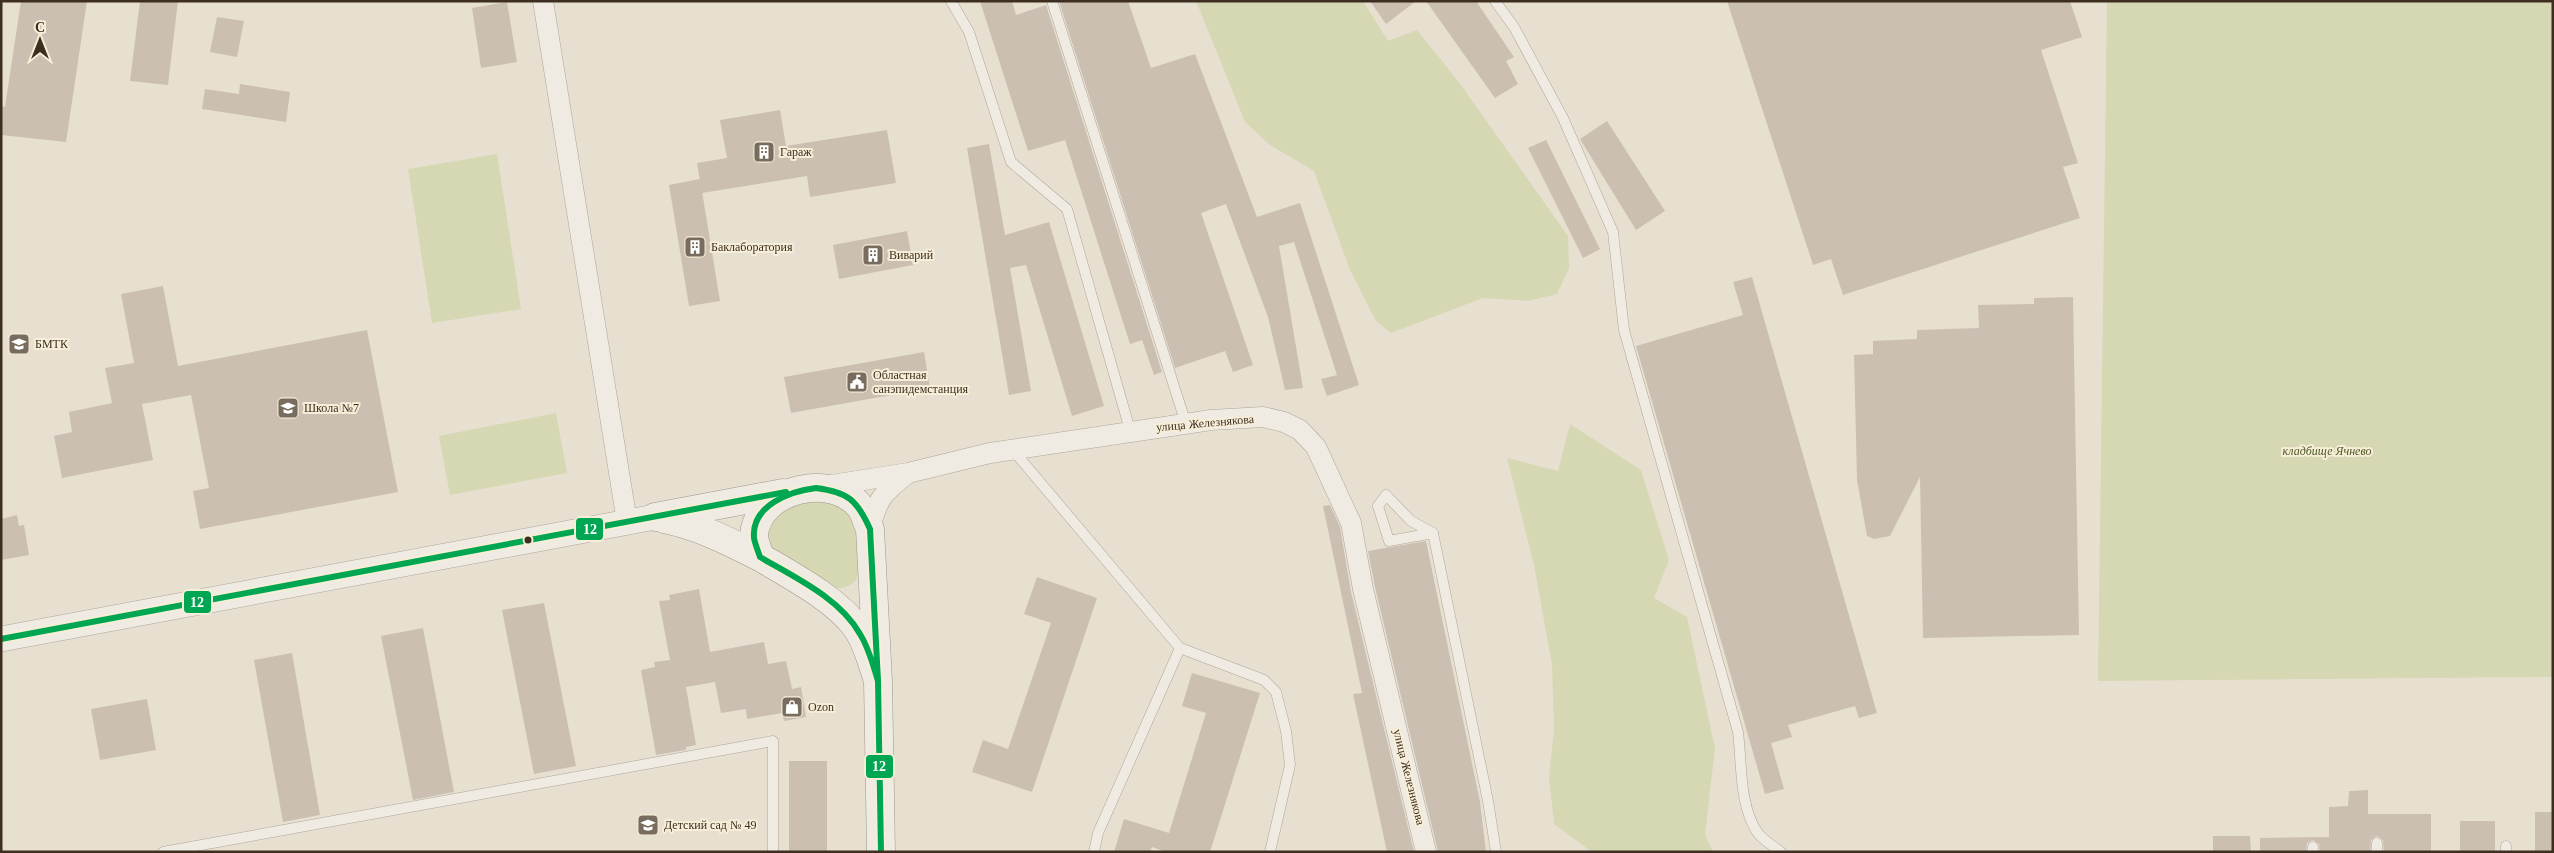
<svg xmlns="http://www.w3.org/2000/svg" width="2554" height="853" font-family="Georgia,serif">
<style>
.green{fill:#d6d7b3}
.building{fill:#cbbfb2}
.lines{fill:none;stroke-linecap:round;stroke-linejoin:round}
.service-casing{stroke:#ada599;stroke-width:11}
.minor-casing{stroke:#ada599;stroke-width:21}
.tertiary-casing{stroke:#ada599;stroke-width:26}
.secondary-casing{stroke:#9c958a;stroke-width:29}
.service{stroke:#efebe3;stroke-width:10}
.minor{stroke:#efebe3;stroke-width:20}
.tertiary{stroke:#efebe3;stroke-width:25}
.secondary{stroke:#efebe3;stroke-width:28}
.bus-1-casing{stroke:#f7eed8;stroke-width:10}
.bus-1{stroke:#00a651;stroke-width:6}
.bus-dot{fill:#3d2e20;stroke:#f7eed8;stroke-width:2}
.labels{text-anchor:middle;dominant-baseline:central;stroke-width:4;stroke-linejoin:round;paint-order:stroke}
.poi-label{font-size:12px;fill:#3d2e20;stroke:#f7eed8;text-anchor:start}
.street-label{font-size:12px;fill:#3d2e20;stroke:#f7eed8}
.park-label{font-size:12px;font-style:italic;fill:#4d5a26;stroke:#f7eed8}
.line-badge{stroke:#f7eed8;stroke-width:2}
.badge-label{font-size:14px;text-anchor:middle;font-weight:bold;fill:#fff}
</style>
<rect width="100%" height="100%" fill="#e7e0d1"/>
<!-- green -->
<g class="green">
<path d="M1196 1H1363L1388 41 1417 30 1458 81 1568 236 1569 268 1557 294 1528 301 1483 298 1391 333 1376 321 1350 270 1314 171 1270 145 1245 122Z"/>
<path d="M2107 1H2553V677L2098 681Z"/>
<path d="M497 154 521 309 432 323 408 169Z"/>
<path d="M556 413 567 473 450 495 439 436Z"/>
<path d="M1570 424 1641 470 1669 560 1654 598 1687 617 1715 749 1705 834 1713 852H1592L1554 824 1549 777 1554 729 1552 665 1534 565 1507 458 1558 471Z"/>
<path d="M817 499C829 502 843 504 851 514 859 523 860 536 860 547 862 570 860 591 831 588L769 550 765 537 767 525 790 503Z"/>
</g>
<!-- building -->
<g class="building">
<path d="M21 1H87L66 142 1 135V106L5 107Z"/>
<path d="M140 1H178L168 85 130 81Z"/>
<path d="M980 1H1012L1016 15 1046 5 1162 372 1154 375 1142 340 1130 344 1065 140 1028 151Z"/>
<path d="M1059 1H1128L1151 68 1195 54 1257 217 1300 203 1359 385 1327 396 1321 379 1337 375 1294 242 1279 246 1303 388 1285 390 1268 317 1226 204 1201 213 1253 365 1233 372 1225 351 1175 368Z"/>
<path d="M1370 1H1416L1386 24Z"/>
<path d="M1426 1H1476L1514 57 1506 61 1518 84 1495 98Z"/>
<path d="M1727 1H2070L2082 37 2041 50 2078 163 2063 167 2080 218 1843 295 1831 259 1813 265Z"/>
<path d="M507 2 517 62 481 68 472 8Z"/>
<path d="M217 17 244 21 237 57 210 52Z"/>
<path d="M240 84 290 92 286 122 202 109 205 89 239 94Z"/>
<path d="M780 110 786 146 887 130 896 183 810 197 807 176 702 193 697 163 727 158 720 120Z"/>
<path d="M1607 121 1665 211 1636 230 1580 139Z"/>
<path d="M1546 140 1600 249 1583 258 1528 148Z"/>
<path d="M989 144 1005 235 1049 222 1104 406 1072 416 1026 265 1010 268 1031 391 1009 395 967 148Z"/>
<path d="M700 179 720 301 689 306 669 185Z"/>
<path d="M907 231 913 265 839 279 833 245Z"/>
<path d="M1752 277 1877 713 1859 718 1855 706 1788 725 1792 737 1771 743 1784 789 1765 794 1636 346 1743 315 1733 282Z"/>
<path d="M163 286 178 366 367 330 398 492 200 529 193 491 209 488 191 395 142 404 153 460 62 478 54 436 72 432 69 412 112 403 105 368 134 363 121 294Z"/>
<path d="M2073 297 2079 635 1923 638 1920 477 1890 536 1874 539 1867 536 1857 480 1854 355 1873 354V341L1917 339V330L1979 328 1978 305 2034 304V298Z"/>
<path d="M924 352 930 388 791 413 784 377Z"/>
<path d="M1330 505 1340 527 1351 592 1414 852H1387L1353 694 1362 693 1323 506Z"/>
<path d="M17 515 19 526 24 525 29 555 1 560V519Z"/>
<path d="M1426 541 1480 802 1486 852H1438L1375 587 1368 551Z"/>
<path d="M1037 577 1097 598 1032 792 972 772 983 740 1008 749 1051 623 1024 614Z"/>
<path d="M699 589 710 652 764 642 768 664 786 661 792 689 801 687 806 717 784 721 782 713 747 719 746 709 721 713 715 682 686 687 696 745 686 747V750L656 755 641 670 655 667 654 662 670 660 659 601 670 600 669 595Z"/>
<path d="M544 603 576 766 534 774 502 610Z"/>
<path d="M423 628 454 792 413 800 381 636Z"/>
<path d="M292 653 320 815 283 822 254 660Z"/>
<path d="M1192 673 1260 693 1210 852H1166L1152 847 1150 852H1114L1124 819 1169 833 1206 713 1182 706Z"/>
<path d="M147 699 156 750 100 760 91 709Z"/>
<rect x="789" y="761" width="38" height="91"/>
<path d="M2368 790V814H2431V852H2384L2383 840 2377 836 2371 840 2370 852H2320L2319 844 2313 840 2307 843 2306 852H2260V838L2329 837V807L2348 806 2349 791Z"/>
<rect x="2535" y="812" width="18" height="40"/>
<rect x="2460" y="821" width="35" height="31"/>
<path d="M2213 836H2250L2251 852H2213Z"/>
</g>
<g class="lines">
<!-- service casing -->
<g class="service-casing">
<g id="service">
<path d="M951 1 969 32 1011 162 1067 209 1130 430"/>
<path d="M1052 1 1186 424"/>
<path d="M1495 1 1514 27 1563 118 1613 232 1624 330 1738 732C1742 764 1739 804 1757 832 1763 840 1773 846 1781 852"/>
<path d="M1012 449 1180 648 1098 833 1094 852"/>
<path d="M1386 495 1411 521 1433 533 1389 541 1378 506Z"/>
<path d="M1433 533 1488 801 1496 852"/>
<path d="M1180 648 1264 680 1276 692 1286 731 1290 765 1270 852"/>
<path d="M2377 843V852"/>
<path d="M2313 847V852"/>
<path d="M163 852 773 741V852"/>
<path d="M2506 852V846"/>
</g>
</g>
<!-- minor casing -->
<g class="minor-casing">
<g id="minor">
<path d="M543 1 627 522"/>
<path d="M825 486 908 473 990 453 1211 420 1263 417 1284 422 1300 430 1316 447 1351 523 1363 589 1426 852"/>
<path d="M870 529C877 500 882 493 907 474"/>
</g>
</g>
<!-- tertiary casing -->
<g class="tertiary-casing">
<path id="tertiary" d="M1 639 655 517"/>
</g>
<!-- secondary casing -->
<g class="secondary-casing">
<g id="secondary">
<path d="M655 517 783 493"/>
<path d="M664 519C699 526 728 541 760 557"/>
<path d="M878 681C872 663 867 642 856 627 836 599 790 575 760 557 758 550 754 542 754 535 758 488 834 471 861 508 865 514 867 523 870 529L878 681 881 852"/>
</g>
</g>
<!-- service -->
<use href="#service" class="service"/>
<!-- minor -->
<use href="#minor" class="minor"/>
<!-- tertiary -->
<use href="#tertiary" class="tertiary"/>
<!-- secondary -->
<use href="#secondary" class="secondary"/>
<!-- bus-1 casing -->
<g class="bus-1-casing">
<g id="bus-1">
<path d="M816 488C848 492 857 500 870 529L878 681C873 665 869 648 860 634 840 598 794 577 760 557 758 551 755 544 754 538 751 505 791 491 816 488Z"/>
<path d="M1 639 786 492"/>
<path d="M878 681 881 852"/>
</g>
</g>
<!-- bus-1 -->
<use href="#bus-1" class="bus-1"/>
</g>
<!-- icons -->
<defs>
<g id="building-square" transform="scale(1.125)"><rect x="-9" y="-9" width="18" height="18" rx="4" fill="#786c5e" stroke="#f7eed8"/><path d="M-4-6H4V6H1V3H-1V6H-4ZM-2.5-4.3h1.7v1.8h-1.7ZM.8-4.3h1.7v1.8H.8ZM-2.5-1h1.7V.8h-1.7ZM.8-1h1.7V.8H.8Z" fill="#fff"/></g>
<g id="university-square" transform="scale(1.125)"><rect x="-9" y="-9" width="18" height="18" rx="4" fill="#786c5e" stroke="#f7eed8"/><path d="M0-5L7-2L0 1L-7-2ZM-4 1L0 2.5L4 1V4Q0 6-4 4Z" fill="#fff"/></g>
<g id="civic-square" transform="scale(1.125)"><rect x="-9" y="-9" width="18" height="18" rx="4" fill="#786c5e" stroke="#f7eed8"/><path d="M-.6-6.5H3V-4.5H.6V-3L4-1V1h2V6H-6V1h2V-1L-.6-3ZM-1.2 2.5V6h2.4V2.5Z" fill="#fff"/></g>
<g id="school-square" transform="scale(1.125)"><rect x="-9" y="-9" width="18" height="18" rx="4" fill="#786c5e" stroke="#f7eed8"/><path d="M0-5L7-2L0 1L-7-2ZM-4 1L0 2.5L4 1V4Q0 6-4 4Z" fill="#fff"/></g>
<g id="shop-square" transform="scale(1.125)"><rect x="-9" y="-9" width="18" height="18" rx="4" fill="#786c5e" stroke="#f7eed8"/><path d="M-5-2.5h2.3a2.7 3.5 0 0 1 5.4 0H5L5.5 6h-11ZM-1.5-2.5h3a1.5 2.3 0 0 0-3 0Z" fill="#fff"/></g>
</defs>
<g fill-rule="evenodd">
<use href="#building-square" x="764" y="152"/>
<use href="#building-square" x="695" y="247"/>
<use href="#building-square" x="873" y="255"/>
<use href="#university-square" x="19" y="344"/>
<use href="#civic-square" x="857" y="382"/>
<use href="#school-square" x="288" y="408"/>
<use href="#shop-square" x="792" y="707"/>
<use href="#school-square" x="648" y="825"/>
</g>
<!-- markers -->
<circle class="bus-dot" cx="528" cy="540" r="4.5"/>
<g class="labels">
<!-- poi labels -->
<g class="poi-label">
<text x="780" y="152">Гараж</text>
<text x="711" y="247">Баклаборатория</text>
<text x="889" y="255">Виварий</text>
<text x="35" y="344">БМТК</text>
<text x="873" y="375">Областная<tspan x="873" dy="14">санэпидемстанция</tspan></text>
<text x="304" y="408">Школа №7</text>
<text x="808" y="707">Ozon</text>
<text x="664" y="825">Детский сад № 49</text>
</g>
<!-- street labels -->
<g class="street-label">
<text transform="translate(1205 423) rotate(-5)">улица Железнякова</text>
<text transform="translate(1409 777) rotate(76)">улица Железнякова</text>
</g>
<!-- park labels -->
<g class="park-label">
<text x="2327" y="451">кладбище Ячнево</text>
</g>
</g>
<g class="line-badge">
<rect x="575" y="517" width="29" height="24" rx="5" fill="#00a651"/>
<rect x="183" y="590" width="29" height="24" rx="5" fill="#00a651"/>
<rect x="865" y="754" width="29" height="25" rx="5" fill="#00a651"/>
</g>
<g class="badge-label">
<text x="590" y="534">12</text>
<text x="197" y="607">12</text>
<text x="879" y="771">12</text>
</g>
<!-- border -->
<rect width="2554" height="853" fill="none" stroke="#3d2e20" stroke-width="5"/>
<!-- north arrow -->
<g transform="translate(40 40)" stroke="#f7eed8" stroke-width="4" paint-order="stroke">
<path d="M0-4L9 19L0 12L-9 19Z" fill="#3d2e20"/>
<text y="-8" font-size="14" font-weight="bold" text-anchor="middle" fill="#3d2e20">С</text>
</g>
</svg>
